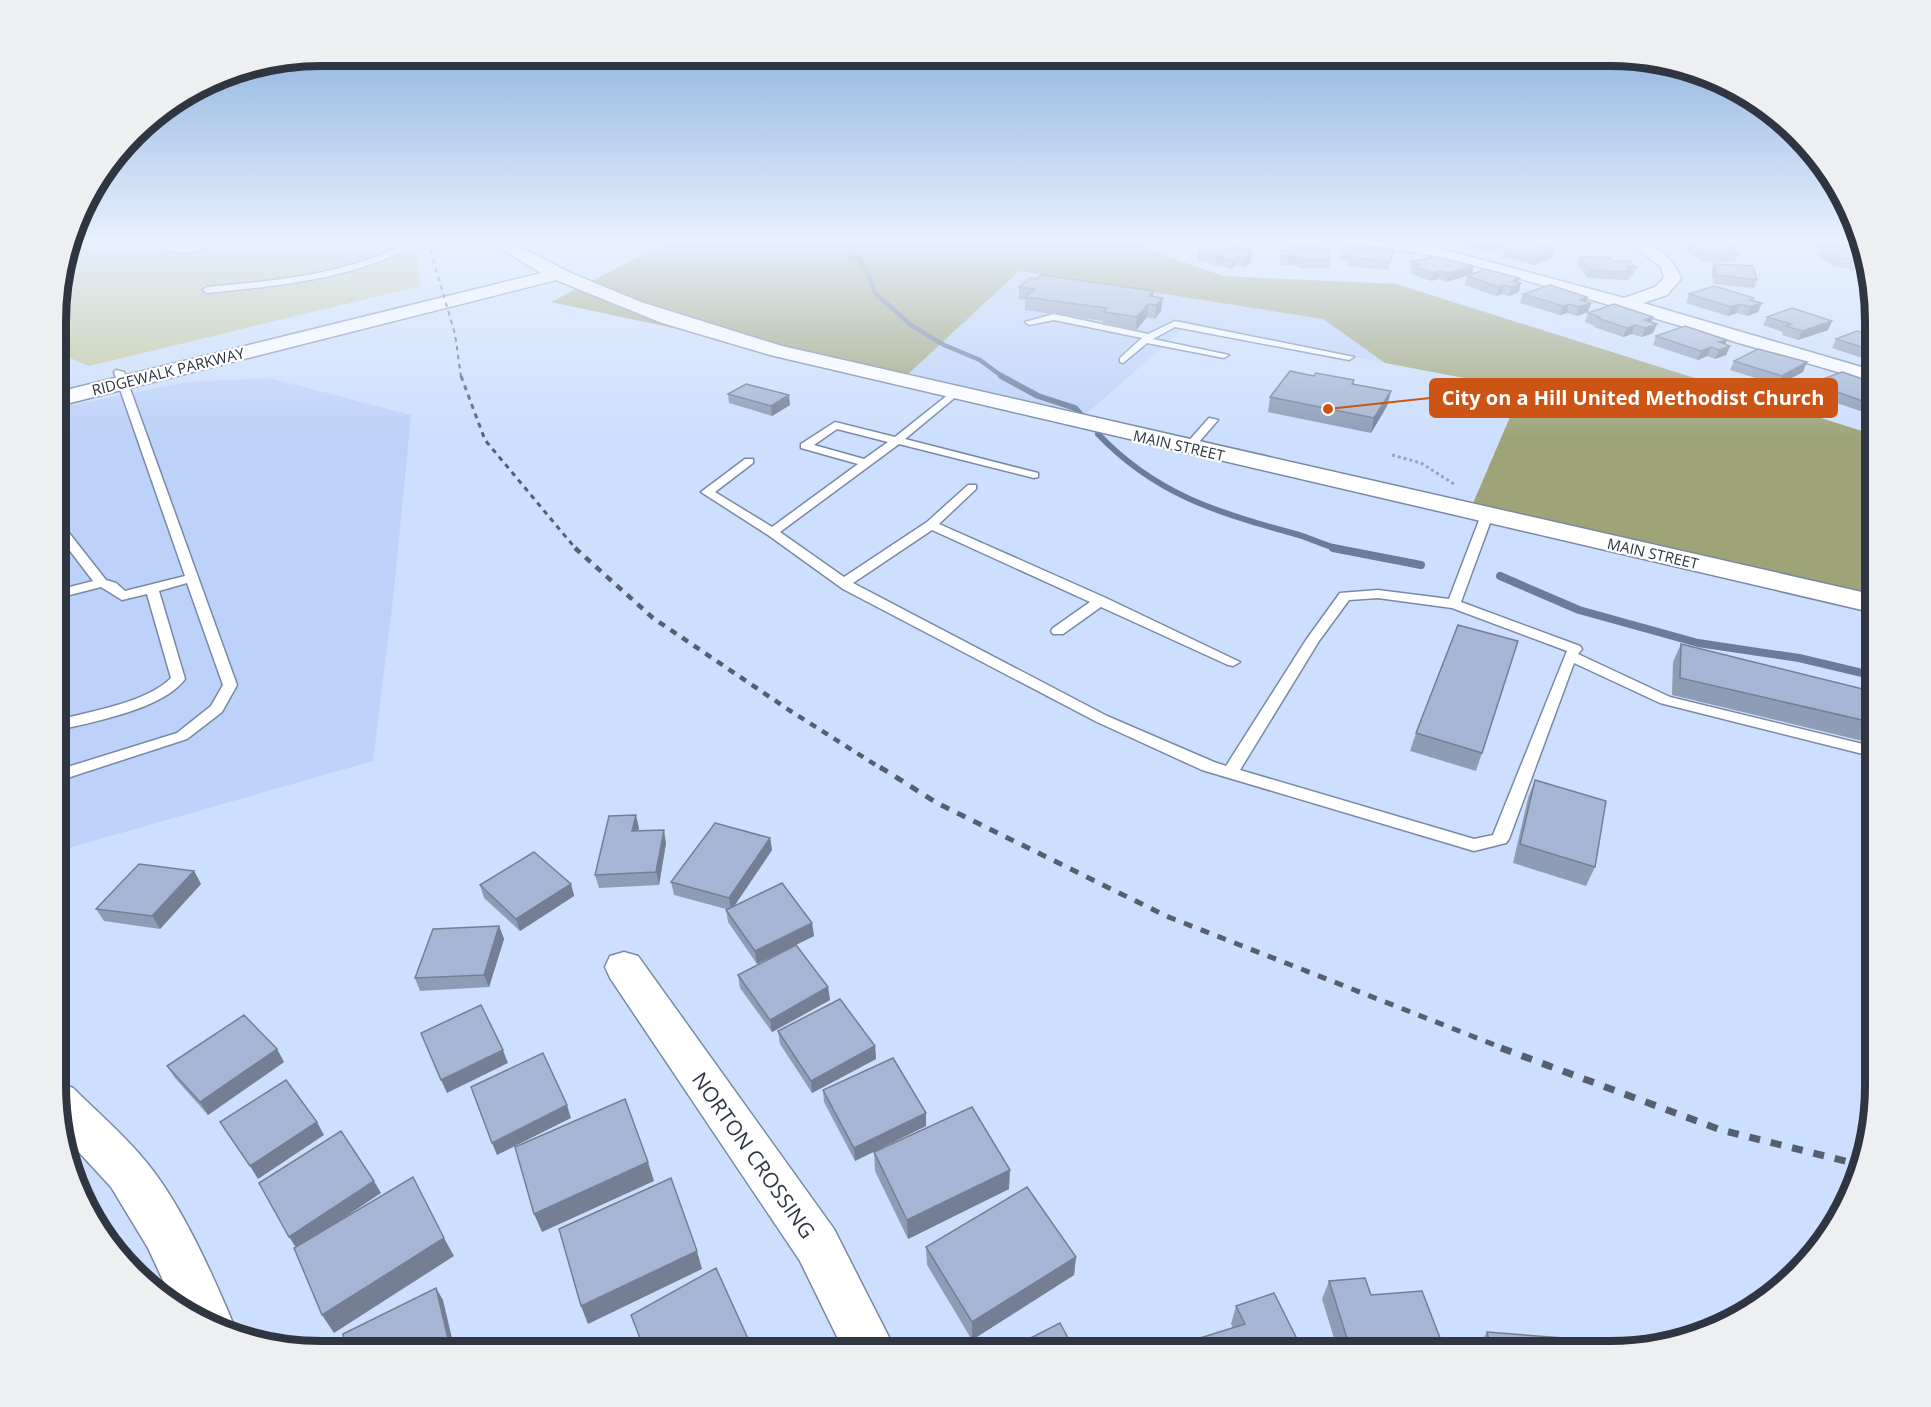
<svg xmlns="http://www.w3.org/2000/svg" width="1931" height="1407" font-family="'Open Sans',sans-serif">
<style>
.built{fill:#bdd2f8}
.green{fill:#c0c79b}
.forest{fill:#9ea478}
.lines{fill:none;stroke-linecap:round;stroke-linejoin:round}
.stream-far2{stroke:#6a7c9a;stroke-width:4.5}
.stream-far1{stroke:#6a7c9a;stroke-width:6}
.stream{stroke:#6a7c9a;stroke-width:8}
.lane-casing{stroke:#7989a5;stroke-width:3}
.street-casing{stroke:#7989a5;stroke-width:3}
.secondary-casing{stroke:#7989a5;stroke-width:3}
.path{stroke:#94a2bb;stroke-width:3;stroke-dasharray:3 3;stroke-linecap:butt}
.lane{fill:#fff;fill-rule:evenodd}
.street{fill:#fff;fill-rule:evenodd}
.secondary{fill:#fff;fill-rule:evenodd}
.rail-far4{stroke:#555f6f;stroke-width:2;stroke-dasharray:4.5 4.5;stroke-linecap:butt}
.rail-far3{stroke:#555f6f;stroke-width:3;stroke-dasharray:5 5;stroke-linecap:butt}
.rail-far2{stroke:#555f6f;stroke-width:4.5;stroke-dasharray:7 7;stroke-linecap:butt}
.rail-far1{stroke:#555f6f;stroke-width:5;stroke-dasharray:9 9;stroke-linecap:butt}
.rail{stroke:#555f6f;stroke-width:7;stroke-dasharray:11 11;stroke-linecap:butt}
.wall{fill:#8e9db6}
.shaded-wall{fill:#747f94}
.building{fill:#a5b6d4;stroke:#747f94;stroke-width:1.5}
.labels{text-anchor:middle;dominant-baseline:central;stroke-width:4.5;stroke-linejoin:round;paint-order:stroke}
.far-street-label{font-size:15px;fill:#2f3642;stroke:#fff}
.near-street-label{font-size:21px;fill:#2f3642;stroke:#fff}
.rim{fill:none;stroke:#2f3642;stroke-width:8}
.leader{fill:none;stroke:#cc5414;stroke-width:2}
.callout-dot{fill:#cc5414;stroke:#fff;stroke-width:2}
.callout{fill:#cc5414;stroke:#cc5414;stroke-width:2}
.callout-label{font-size:20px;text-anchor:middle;font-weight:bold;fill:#fff}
</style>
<rect width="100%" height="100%" fill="#cddffe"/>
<!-- built -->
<g class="built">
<path d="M1019 271 1323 319 1385 363 1188 325 1085 415 905 377Z"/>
<path d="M270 378 411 415 394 590 373 761 58 851V408L187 382Z"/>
</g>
<!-- green -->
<path class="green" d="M117 242H414L418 249 420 286 89 366 58 353V287L68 252Z"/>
<!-- forest -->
<path class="forest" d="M668 242H1146L1150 250 1223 276 1396 284 1875 435V600L1471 508 1522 389 1385 363 1323 319 1019 271 905 377 551 302Z"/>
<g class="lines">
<!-- stream-far2 -->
<path class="stream-far2" d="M850 242 852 250 868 273 875 293 911 325 944 345 980 360 1003 377"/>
<!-- stream-far1 -->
<g class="stream-far1">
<path d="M1001 376 1038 396 1075 408 1081 415"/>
<path d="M1098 434C1154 493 1217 513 1292 533 1309 537 1324 546 1340 549"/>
</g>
<!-- stream -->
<g class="stream">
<path d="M1333 548 1421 565"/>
<path d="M1500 576 1579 610 1698 643 1799 658 1875 676"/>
</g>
<!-- lane casing -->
<g class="lane-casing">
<g id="lane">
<path d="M169 242H177L173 247C192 249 207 242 226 242L188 253 164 250Z"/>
<path d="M397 242H405L401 252C340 281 273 286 207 293L203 290 207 287C271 281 335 276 395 249Z"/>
<path d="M1054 314 1148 334 1175 321 1354 357 1349 360 1175 327 1153 339 1229 355 1224 358 1147 343 1123 363 1120 362V358L1142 338 1054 320 1029 325 1025 322Z"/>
<path d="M116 370 124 372 237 685 222 712 187 739 58 781V770L177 733 211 706 223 685 187 583 159 591 185 679C163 709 93 722 58 730V720C91 711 146 703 171 678L147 594 122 600 101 587 58 598V590L93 581 58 535V523L62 524 106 580 116 583 125 591 185 576 114 372Z"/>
<path d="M954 390 959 393 958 395 905 439 1038 473V477L1034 478 899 444 780 532 844 577 927 522 968 485H976V489L939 524 1106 598 1240 662 1233 666 1228 665 1101 607 1063 634H1053L1051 631 1053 628 1090 602 932 530 853 583 1107 716 1214 762 1226 766 1306 640 1340 593 1378 590 1449 599 1481 515 1487 511 1493 515 1461 602 1580 646 1582 649 1578 654 1670 697 1875 747V757L1660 703 1574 663 1509 839 1506 843 1474 851 1202 770 1097 722 843 589 768 535 701 492 745 459H753V463L715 492 772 527 858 464 801 448V444L835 422 895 437ZM837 429 888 442 864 459 814 445ZM1378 598 1452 608 1567 651 1493 835 1474 839 1240 770 1319 641 1349 600Z"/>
<path d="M1209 418 1218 420 1193 449H1185V445Z"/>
</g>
</g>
<!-- street casing -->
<g class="street-casing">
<g id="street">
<path d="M1357 242H1406L1438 248 1624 298 1655 287 1664 278 1661 267 1628 242C1653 242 1673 256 1681 279L1667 295 1643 303 1875 371V383L1480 267 1414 252 1365 247Z"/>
<path d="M624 952 638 956 834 1229 896 1351H844L800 1261 610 978 605 967 610 956Z"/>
<path d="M58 1082 73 1088C96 1111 121 1132 142 1157 179 1199 211 1271 233 1323L228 1334 174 1304 148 1248 111 1187 63 1135 58 1120Z"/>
</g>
</g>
<!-- secondary casing -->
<g class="secondary-casing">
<path id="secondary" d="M490 242H510L571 273 641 302 782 346 1875 595V613L770 355 662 323 556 280 58 406V392L541 273Z"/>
</g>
<!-- path -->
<path class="path" d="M1392 455 1421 463 1454 484"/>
<!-- lane -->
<use href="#lane" class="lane"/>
<!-- street -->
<use href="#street" class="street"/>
<!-- secondary -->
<use href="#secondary" class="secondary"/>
<!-- rail-far4 -->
<path class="rail-far4" d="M428 242 455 334 461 377"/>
<!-- rail-far3 -->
<path class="rail-far3" d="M461 376 485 440 576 549"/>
<!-- rail-far2 -->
<path class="rail-far2" d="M575 548 653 618 789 710 882 769"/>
<!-- rail-far1 -->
<path class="rail-far1" d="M880 767 937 803 1166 916 1505 1049"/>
<!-- rail -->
<path class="rail" d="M1501 1048 1721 1130 1861 1165"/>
</g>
<!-- wall -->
<g class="wall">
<path d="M1163 242H1195L1194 244 1164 246Z"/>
<path d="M1455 242H1507L1506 244 1490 253 1454 244Z"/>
<path d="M1566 242H1590V244Z"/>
<path d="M1793 242H1839L1837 245 1811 246 1796 244Z"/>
<path d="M1688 243 1734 248 1733 251 1738 254 1735 262H1704L1685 251Z"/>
<path d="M1290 246 1330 260 1329 268H1299L1298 266 1281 265 1280 258 1281 250 1289 251Z"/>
<path d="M1820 246H1860L1866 271H1852L1845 267H1835L1816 254Z"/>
<path d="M1355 248 1394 249 1388 270 1347 266 1348 261 1339 260 1341 252Z"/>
<path d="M1555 248 1553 257 1534 265 1503 257 1505 249Z"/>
<path d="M1198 252 1250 254 1251 262 1244 267 1236 265 1231 269 1197 260Z"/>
<path d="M1580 257 1612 261 1636 267 1633 276H1630L1628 280 1588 278 1577 265Z"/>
<path d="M1411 261 1472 274 1446 282 1438 279 1431 281 1411 274 1412 270 1409 269Z"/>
<path d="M1714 264 1757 280 1754 288 1714 284 1711 272Z"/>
<path d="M1467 276 1519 278 1518 282 1519 292 1509 296 1502 294 1496 296 1465 285Z"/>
<path d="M1866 276H1867L1871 288 1862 284Z"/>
<path d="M1019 287 1153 297 1161 311 1155 319 1147 317 1136 330 1103 325V321L1025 310V300L1019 299Z"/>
<path d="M1523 294 1587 297 1586 302 1591 303 1588 312 1577 316 1567 313 1560 315 1520 303Z"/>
<path d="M1689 294 1754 298 1753 301 1758 312 1747 316 1737 313 1728 316 1686 303Z"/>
<path d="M1588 313 1651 322 1653 333 1642 337 1632 334 1623 337 1594 327 1595 326 1585 322Z"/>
<path d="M1767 317 1832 321 1828 330 1798 340 1782 335 1783 332 1763 325Z"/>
<path d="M1656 336 1727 340 1725 344 1730 346 1726 355 1715 359 1707 356 1698 360 1653 345Z"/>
<path d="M1875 336V362L1832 348 1836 339Z"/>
<path d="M1734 361 1803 372 1778 385 1730 370Z"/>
<path d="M1314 376 1354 380V384L1391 391 1387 406 1371 433 1268 412 1270 397Z"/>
<path d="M1812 383H1875V409L1870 407 1860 411 1808 393Z"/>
<path d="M728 394 790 405 772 416 729 403Z"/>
<path d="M1681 644 1875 692V744L1672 695 1673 662Z"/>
<path d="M1416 733 1482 753 1476 771 1410 751Z"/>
<path d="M1535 780 1595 867 1586 886 1513 863 1528 798Z"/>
<path d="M639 828 638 831 666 843 659 885 599 888 595 875Z"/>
<path d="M770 838 772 850 734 906 812 923 814 936 757 964 728 922 726 909 674 895 671 882Z"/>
<path d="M194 871 201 884 160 929 104 921 96 909Z"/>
<path d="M571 884 574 896 520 931 484 898 480 885Z"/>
<path d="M499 926 504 939 489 987 420 991 415 978Z"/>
<path d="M738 975 828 987 830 1000 772 1032 740 988Z"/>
<path d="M778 1031 875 1046 876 1059 812 1093 780 1044Z"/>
<path d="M277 1049 284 1062 208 1115 175 1078 167 1066Z"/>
<path d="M823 1090 926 1113V1126L855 1161 824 1102Z"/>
<path d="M874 1152 1009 1189 908 1239 875 1171Z"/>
<path d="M926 1247 1076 1257 1074 1275 972 1340 927 1265Z"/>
<path d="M1329 1281 1371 1295 1445 1351H1338L1322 1299Z"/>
<path d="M1236 1306 1303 1351H1196L1200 1338 1233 1328 1231 1324Z"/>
<path d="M1487 1332 1579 1351H1482L1480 1344Z"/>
</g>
<!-- shaded-wall -->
<g class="shaded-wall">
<path d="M1497 242H1507L1506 244 1490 253 1492 245Z"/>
<path d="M1555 248 1553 257 1534 265 1537 257Z"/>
<path d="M1251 249 1250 256 1252 254 1251 262 1244 267 1245 253Z"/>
<path d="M1238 257 1236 265 1231 269 1232 260Z"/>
<path d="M1474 266 1472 274 1446 282 1448 273Z"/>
<path d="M1440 271 1438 279 1431 281 1433 273Z"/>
<path d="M1519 278 1517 285 1521 283 1519 292 1509 296 1513 281Z"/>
<path d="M1504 285 1502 294 1496 296 1499 287Z"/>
<path d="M1154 291 1152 304H1148L1147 317 1136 330 1137 317 1149 296Z"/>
<path d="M1587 297 1585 305 1591 303 1588 312 1577 316 1579 307 1580 300Z"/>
<path d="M1163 298 1161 311 1155 319 1156 305Z"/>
<path d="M1762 303 1758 312 1747 316 1750 307Z"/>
<path d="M1569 304 1567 313 1560 315 1563 306Z"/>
<path d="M1740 304 1737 313 1728 316 1731 307Z"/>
<path d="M1653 317 1650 326 1644 320Z"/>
<path d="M1832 321 1828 330 1798 340 1802 331Z"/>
<path d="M1657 324 1653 333 1642 337 1645 328Z"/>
<path d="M1635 325 1632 334 1623 337 1627 328Z"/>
<path d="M1727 340 1724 348 1730 346 1726 355 1715 359 1719 350V342Z"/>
<path d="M1711 347 1707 356 1698 360 1701 351Z"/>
<path d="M1807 362 1803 372 1778 385 1782 376Z"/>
<path d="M1391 391 1387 406 1371 433 1374 418Z"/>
<path d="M789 395 790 405 772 416 771 406Z"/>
<path d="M1874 398 1870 407 1860 411 1865 402Z"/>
<path d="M636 815 639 828 635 844 632 831Z"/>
<path d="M664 830 666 843 659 885 656 872Z"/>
<path d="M770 838 772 850 731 911 729 898Z"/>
<path d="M194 871 201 884 160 929 152 916Z"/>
<path d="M62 879 70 892 61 938 58 939V900Z"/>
<path d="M571 884 574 896 520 931 516 919Z"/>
<path d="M812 923 814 936 757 964 755 951Z"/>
<path d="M499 926 504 939 489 987 484 975Z"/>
<path d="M828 987 830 1000 772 1032 770 1020Z"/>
<path d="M875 1046 876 1059 812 1093 811 1081Z"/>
<path d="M277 1049 284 1062 208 1115 200 1102Z"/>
<path d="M503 1050 508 1063 447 1093 441 1080Z"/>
<path d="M567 1105 571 1118 497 1155 492 1143Z"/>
<path d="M926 1113V1126L855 1161 854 1148Z"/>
<path d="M317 1122 324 1135 258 1179 250 1166Z"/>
<path d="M648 1162 654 1181 542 1232 534 1214Z"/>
<path d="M1010 1170 1009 1189 908 1239 907 1220Z"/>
<path d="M374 1181 381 1193 297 1249 289 1237Z"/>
<path d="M444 1238 454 1256 334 1333 322 1315Z"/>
<path d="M697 1251 702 1269 588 1324 581 1306Z"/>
<path d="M1076 1257 1074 1275 972 1340V1322Z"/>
<path d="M436 1288 443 1300 455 1351H451Z"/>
<path d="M749 1341 752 1351H731Z"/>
</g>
<!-- building -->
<g class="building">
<path d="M1216 242 1251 249 1245 253 1252 254 1245 259 1238 257 1232 260 1198 252Z"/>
<path d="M1481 242H1497L1492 245Z"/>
<path d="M1520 242 1555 248 1537 257 1505 249Z"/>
<path d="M1688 243H1727L1734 248H1728L1738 254H1707Z"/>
<path d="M1356 245 1394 249 1390 262 1349 257 1351 253 1341 252 1343 247 1355 248Z"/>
<path d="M1290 246 1328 248 1330 260H1300V257L1282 256 1281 250 1290 251Z"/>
<path d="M1820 246H1860L1864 262H1855L1849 259 1838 258Z"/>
<path d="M1437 257 1474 266 1448 273 1440 271 1433 273 1413 266 1419 264 1411 261Z"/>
<path d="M1580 257H1609L1612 261H1630L1636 267H1627L1631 272 1591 270Z"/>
<path d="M1714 264 1753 266 1757 280 1717 275Z"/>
<path d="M1485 269 1519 278 1513 281 1521 283 1512 287 1504 285 1499 287 1467 276Z"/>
<path d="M1042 275 1154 291 1149 296 1163 298 1156 305 1148 304 1137 317 1104 312 1107 308 1025 297 1035 289 1019 287 1030 278 1037 279Z"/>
<path d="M1550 285 1587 297 1580 300 1591 303 1579 307 1569 304 1563 306 1523 294Z"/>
<path d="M1714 286 1754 298 1749 300 1762 303 1750 307 1740 304 1731 307 1689 294Z"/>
<path d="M1614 304 1653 317 1644 320 1657 324 1645 328 1635 325 1627 328 1597 318 1600 317 1588 313Z"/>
<path d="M1792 308 1832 321 1802 331 1786 326 1791 324 1767 317Z"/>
<path d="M1685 326 1727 340 1719 342 1730 346 1719 350 1711 347 1701 351 1656 336Z"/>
<path d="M1857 331 1875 336V351L1836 339Z"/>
<path d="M1758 349 1807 362 1782 376 1734 361Z"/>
<path d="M1290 371 1314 376 1316 373 1354 380 1352 384 1391 391 1374 418 1270 397Z"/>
<path d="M1842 372 1875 383V398L1865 402 1812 383Z"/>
<path d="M746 384 789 395 771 406 728 394Z"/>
<path d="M1458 625 1518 641 1482 753 1416 733Z"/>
<path d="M1681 644 1875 692V723L1680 678Z"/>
<path d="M1535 780 1606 801 1595 867 1520 844Z"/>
<path d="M636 815 632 831 664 830 656 872 595 875 609 816Z"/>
<path d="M715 823 770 838 729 898 671 882Z"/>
<path d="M534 852 571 884 516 919 480 885Z"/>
<path d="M139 864 194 871 152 916 96 909Z"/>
<path d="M62 879 58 900V880Z"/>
<path d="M782 883 812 923 755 951 726 910Z"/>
<path d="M499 926 484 975 415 978 433 929Z"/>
<path d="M796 945 828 987 770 1020 738 975Z"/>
<path d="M840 999 875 1046 811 1081 778 1031Z"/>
<path d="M481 1005 503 1050 441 1080 421 1033Z"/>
<path d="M244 1015 277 1049 200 1102 167 1066Z"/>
<path d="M543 1053 567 1105 492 1143 471 1087Z"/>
<path d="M893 1058 926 1113 854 1148 823 1090Z"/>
<path d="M286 1080 317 1122 250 1166 220 1122Z"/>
<path d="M625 1099 648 1162 534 1214 515 1147Z"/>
<path d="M972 1107 1010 1170 907 1220 874 1152Z"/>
<path d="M341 1131 374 1181 289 1237 259 1183Z"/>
<path d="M413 1177 444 1238 322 1315 294 1248Z"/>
<path d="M671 1178 697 1251 581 1306 559 1229Z"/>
<path d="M1027 1187 1076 1257 972 1322 926 1247Z"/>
<path d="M716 1268 749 1341 731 1351H645L631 1315Z"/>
<path d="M1365 1278 1371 1295 1422 1291 1445 1351H1351L1329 1281Z"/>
<path d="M436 1288 451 1351H346L343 1334Z"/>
<path d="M1274 1293 1303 1351H1205L1200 1338 1245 1324 1236 1306Z"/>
<path d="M1060 1323 1075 1351H1005Z"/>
<path d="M1487 1332 1576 1339 1579 1351H1492Z"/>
</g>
<!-- sky -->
<linearGradient id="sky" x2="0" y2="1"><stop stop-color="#80aad8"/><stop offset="0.55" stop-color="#e8f1ff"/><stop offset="1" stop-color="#e8f1ff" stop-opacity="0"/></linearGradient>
<rect width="1931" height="439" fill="url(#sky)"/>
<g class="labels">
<!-- far-street labels -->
<g class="far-street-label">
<text transform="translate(168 371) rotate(-14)">RIDGEWALK PARKWAY</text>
<text transform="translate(1179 445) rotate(13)">MAIN STREET</text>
<text transform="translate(1653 553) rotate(13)">MAIN STREET</text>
</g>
<!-- near-street labels -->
<g class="near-street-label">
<text transform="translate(754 1155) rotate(55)">NORTON CROSSING</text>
</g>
</g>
<!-- crop -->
<path d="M0 0H1931V1407H0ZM321 66H1610A255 255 0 0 1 1865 321V1086A255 255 0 0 1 1610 1341H321A255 255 0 0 1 66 1086V321A255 255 0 0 1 321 66Z" fill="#eeeff0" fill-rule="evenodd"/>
<path class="rim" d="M321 66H1610A255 255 0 0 1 1865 321V1086A255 255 0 0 1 1610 1341H321A255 255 0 0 1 66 1086V321A255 255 0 0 1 321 66Z"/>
<!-- callouts -->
<path class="leader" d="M1328 409L1430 398"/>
<circle class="callout-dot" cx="1328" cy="409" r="6"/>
<rect class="callout" x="1430" y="379" width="407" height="38" rx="6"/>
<g class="callout-label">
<text x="1633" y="405">City on a Hill United Methodist Church</text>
</g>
</svg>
